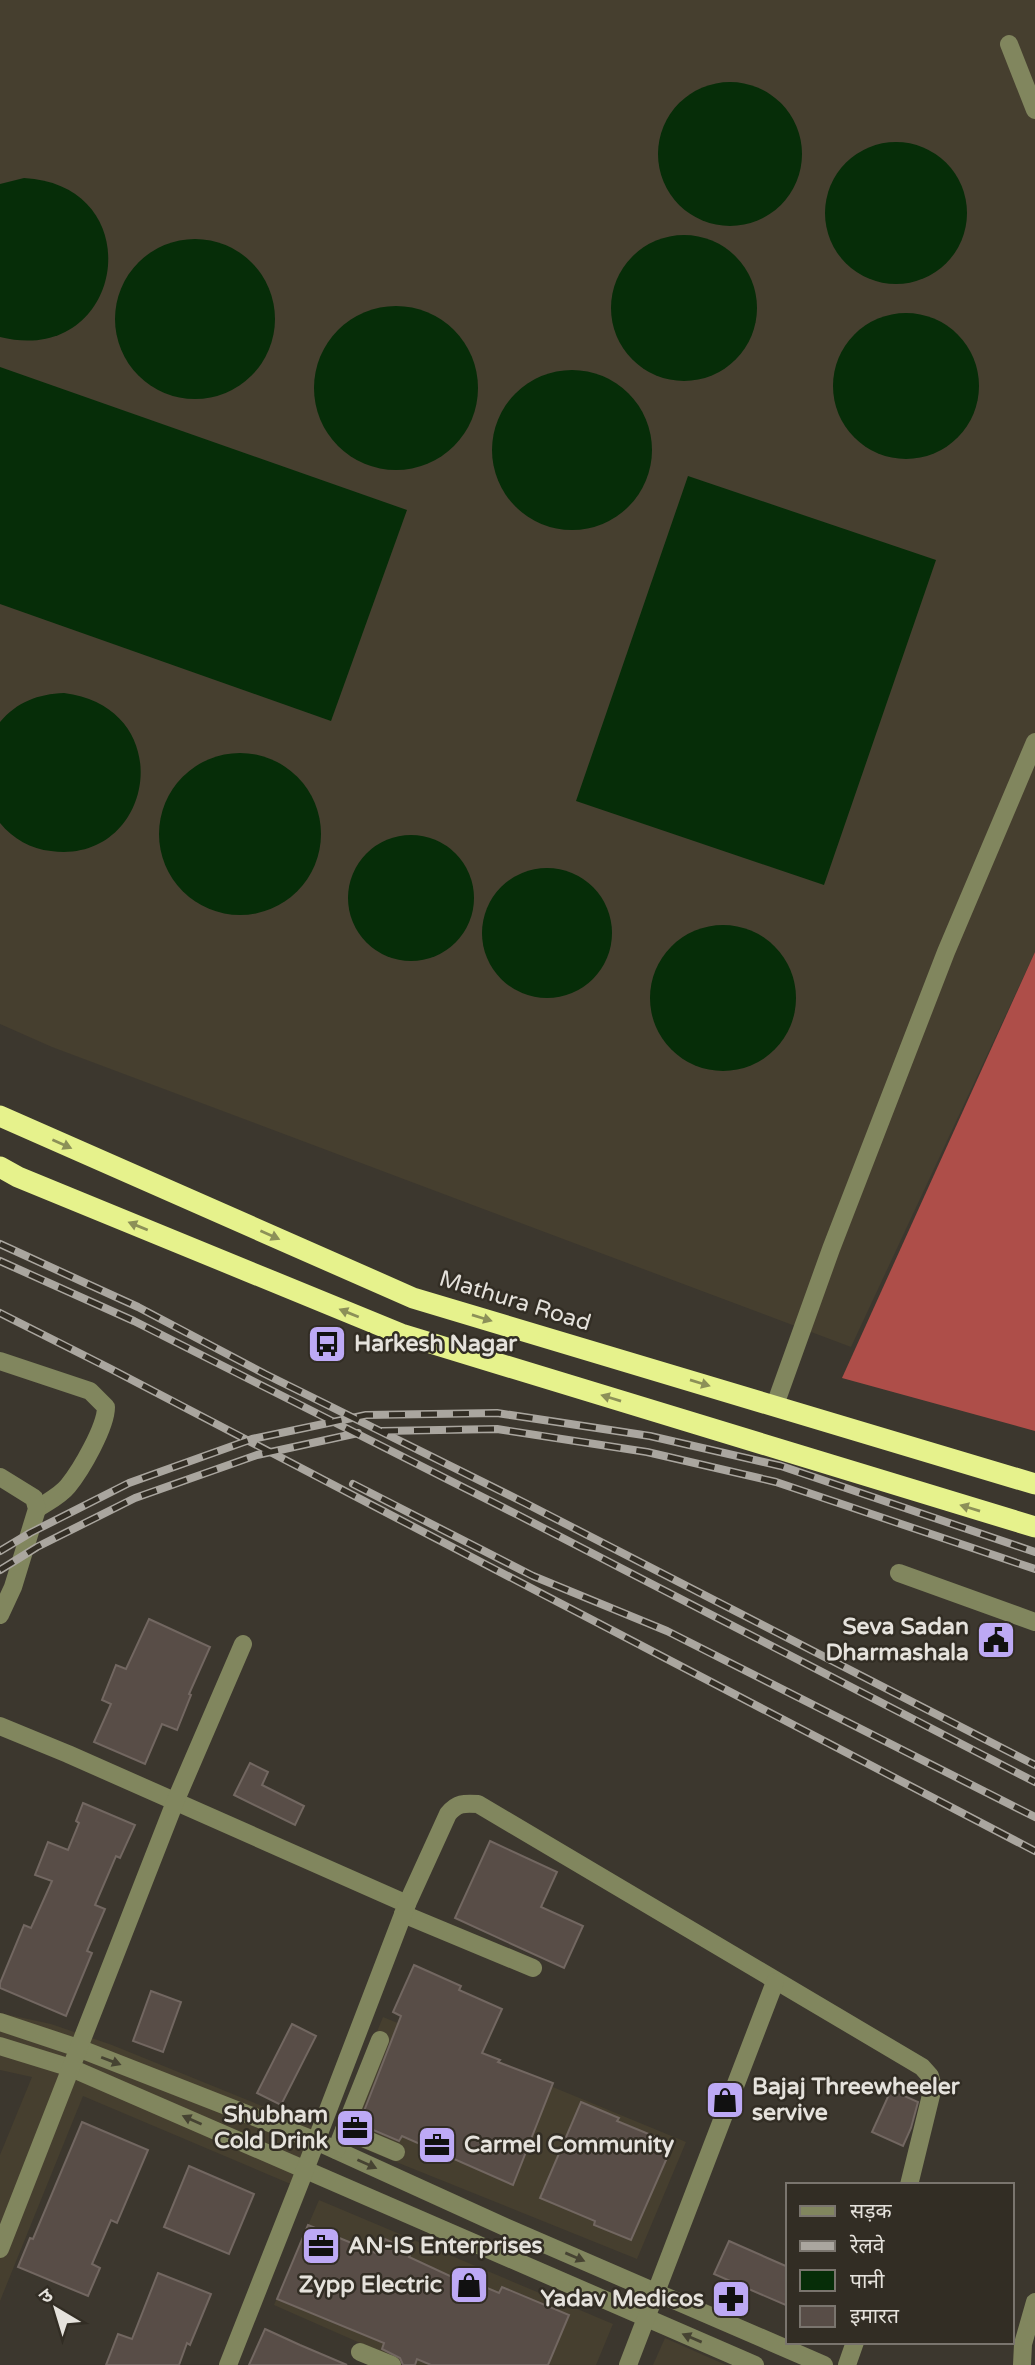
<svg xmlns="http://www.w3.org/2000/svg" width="1035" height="2365" font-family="'Varela Round','Noto Sans Devanagari',sans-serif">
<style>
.built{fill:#463f2f}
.forest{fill:#ae4e49}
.water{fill:#062d08}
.building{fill:#584d47;stroke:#726761;stroke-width:2}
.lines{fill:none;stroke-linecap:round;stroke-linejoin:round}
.minor{stroke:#81865e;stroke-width:18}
.highway{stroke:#e6f28c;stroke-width:21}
.rail-casing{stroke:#aaa69f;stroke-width:8}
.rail{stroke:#322d24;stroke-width:5;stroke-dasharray:16;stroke-linecap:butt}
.oneway{fill:#8c9058}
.oneway2{fill:#464332}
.labels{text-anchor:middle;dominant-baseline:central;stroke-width:5;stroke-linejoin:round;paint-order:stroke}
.street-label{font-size:23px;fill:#e5e2dc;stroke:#322d24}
.poi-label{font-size:23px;font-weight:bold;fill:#e5e2dc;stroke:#322d24;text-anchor:start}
</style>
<rect width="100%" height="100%" fill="#3c372e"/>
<!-- built -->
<g class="built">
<path d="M0 0H1035V952L851 1347 52 1047 0 1024Z"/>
<path d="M0 2013 51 2024 112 2045 316 2128 293 2185 83 2096 0 2301V2155L32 2077 0 2070Z"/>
<path d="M383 2017 686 2142 637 2259 334 2137Z"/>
<path d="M319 2200 613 2324 596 2365H410L274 2305Z"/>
<path d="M665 2338 726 2365H653Z"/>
</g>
<!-- forest -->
<path class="forest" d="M1035 952V1431L842 1378Z"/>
<!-- water -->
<g class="water">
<circle cx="730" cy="154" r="72"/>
<circle cx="896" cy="213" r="71"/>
<path d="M24 178C153 185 125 368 0 337V184Z"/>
<circle cx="684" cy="308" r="73"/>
<circle cx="195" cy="319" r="80"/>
<circle cx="396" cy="388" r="82"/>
<circle cx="906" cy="386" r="73"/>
<path d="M0 367 407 510 331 721 0 604Z"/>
<circle cx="572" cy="450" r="80"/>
<path d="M688 476 936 560 824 885 576 801Z"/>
<path d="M64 693C181 708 154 865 51 851 31 849 13 839 0 823V722C17 702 38 694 64 693Z"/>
<circle cx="240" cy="834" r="81"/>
<circle cx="411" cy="898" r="63"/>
<circle cx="547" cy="933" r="65"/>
<circle cx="723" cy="998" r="73"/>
</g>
<!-- building -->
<g class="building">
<path d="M149 1619 210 1647 189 1694 191 1695 177 1730 162 1724 145 1764 94 1742 111 1704 102 1700 116 1665 126 1669Z"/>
<path d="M250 1763 268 1772 262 1785 304 1806 295 1825 234 1795Z"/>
<path d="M83 1803 135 1825 120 1858 116 1856 95 1905 105 1909 87 1951 92 1953 66 2016 0 1988V1983L24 1925 31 1928 52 1881 35 1875 48 1842 68 1850 79 1823 76 1821Z"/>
<path d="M490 1841 557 1872 541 1907 583 1926 564 1968 455 1918Z"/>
<path d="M414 1965 461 1986 459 1990 502 2009 482 2053 500 2060 498 2062 553 2083 513 2185 402 2136 399 2141 359 2124 401 2016 393 2012Z"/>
<path d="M151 1991 181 2002 163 2052 133 2041Z"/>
<path d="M292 2024 316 2036 281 2105 257 2093Z"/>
<path d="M891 2090 918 2102 911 2128 903 2146 872 2132Z"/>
<path d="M581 2102 619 2118 617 2121 673 2144 631 2240 594 2225 595 2221 540 2198Z"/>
<path d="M82 2122 148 2150 117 2223 111 2220 92 2264 100 2268 88 2296 18 2267 30 2238 33 2239Z"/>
<path d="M189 2166 254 2194 229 2254 164 2227Z"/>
<path d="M308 2225 378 2254 385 2239 412 2251 409 2257 452 2277 454 2274 499 2293 502 2287 569 2315 548 2365H431L417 2359 415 2365H403L400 2358 382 2349 384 2343 277 2299Z"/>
<path d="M729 2241 788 2267V2306L714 2274Z"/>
<path d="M158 2273 211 2294 190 2345 187 2343 179 2365H106L118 2334 132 2339Z"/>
<path d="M265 2329 300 2345 347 2365H249Z"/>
</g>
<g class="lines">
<!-- minor -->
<g class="minor">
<path d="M1009 44 1035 110"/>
<path d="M0 1361 90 1391 106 1407C106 1427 81 1470 68 1486 60 1496 47 1502 37 1509"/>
<path d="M775 1405 831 1249 946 952 1035 742"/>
<path d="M0 1477 34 1498 37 1509 13 1587 0 1615"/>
<path d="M899 1573 1035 1622"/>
<path d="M0 1726 68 1754 407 1904"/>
<path d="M403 1914 533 1968"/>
<path d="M0 2022 78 2048 316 2141 505 2227 824 2365"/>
<path d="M0 2046 71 2068 755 2365"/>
<path d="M344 2130 396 2152"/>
<path d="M336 2150 380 2040"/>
<path d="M0 2249 175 1802 243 1644"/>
<path d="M360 2352 392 2365"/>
<path d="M228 2365 305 2170 407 1904 448 1814C457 1803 464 1803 478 1804L922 2067 930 2076 933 2087 909 2185"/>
<path d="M628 2365 775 1982"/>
<path d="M847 2365 855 2342"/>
<path d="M1022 2365 1023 2344 1035 2302"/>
</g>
<!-- highway -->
<g class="highway">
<path d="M0 1116 413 1298 1035 1484"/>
<path d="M0 1167 18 1177 401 1334 1035 1527"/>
</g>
<!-- rail casing -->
<g class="rail-casing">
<g id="rail">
<path d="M0 1244 138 1307 265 1374 525 1503 1035 1765"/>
<path d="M0 1261 134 1321 518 1515 1035 1782"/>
<path d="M0 1313 111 1369 1035 1851"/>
<path d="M382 1431 497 1429 647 1452 776 1482 1035 1569"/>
<path d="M353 1484 533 1576 667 1631 1035 1817"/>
<path d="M0 1551 30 1533 129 1483 252 1439 366 1415 497 1413 650 1436 781 1466 1035 1552"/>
<path d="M0 1570 37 1547 135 1498 257 1455 358 1433"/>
</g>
</g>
<!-- rail -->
<use href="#rail" class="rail"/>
</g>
<!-- one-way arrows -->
<defs><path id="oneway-solid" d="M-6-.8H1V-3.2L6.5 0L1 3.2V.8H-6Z" transform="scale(1.75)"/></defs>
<g class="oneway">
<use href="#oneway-solid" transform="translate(62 1144) rotate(24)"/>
<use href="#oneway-solid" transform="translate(138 1226) rotate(-158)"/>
<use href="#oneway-solid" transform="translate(270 1235) rotate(24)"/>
<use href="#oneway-solid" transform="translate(349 1313) rotate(-158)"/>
<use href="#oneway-solid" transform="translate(482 1318) rotate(17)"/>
<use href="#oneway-solid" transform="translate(700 1383) rotate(17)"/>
<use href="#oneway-solid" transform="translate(611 1398) rotate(-163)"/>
<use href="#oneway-solid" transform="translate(970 1508) rotate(-163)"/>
</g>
<g class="oneway2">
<use href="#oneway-solid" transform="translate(111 2061) rotate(21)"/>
<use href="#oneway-solid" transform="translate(192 2120) rotate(-156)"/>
<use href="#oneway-solid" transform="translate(367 2164) rotate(24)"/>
<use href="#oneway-solid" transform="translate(575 2257) rotate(23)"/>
<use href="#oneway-solid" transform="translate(692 2338) rotate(-157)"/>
</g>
<!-- icons -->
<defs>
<g id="bus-square" transform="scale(2.0125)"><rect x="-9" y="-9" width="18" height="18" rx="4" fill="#bda9f5" stroke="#322d24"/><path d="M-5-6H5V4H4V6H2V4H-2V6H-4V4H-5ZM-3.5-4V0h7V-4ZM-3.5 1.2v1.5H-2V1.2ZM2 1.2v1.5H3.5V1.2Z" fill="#111"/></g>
<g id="civic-square" transform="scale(2.0125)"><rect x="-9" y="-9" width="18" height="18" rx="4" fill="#bda9f5" stroke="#322d24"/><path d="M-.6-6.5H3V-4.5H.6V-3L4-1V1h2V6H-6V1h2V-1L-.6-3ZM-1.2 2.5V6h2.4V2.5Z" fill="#111"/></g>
<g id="shop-square" transform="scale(2.0125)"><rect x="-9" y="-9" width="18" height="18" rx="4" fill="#bda9f5" stroke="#322d24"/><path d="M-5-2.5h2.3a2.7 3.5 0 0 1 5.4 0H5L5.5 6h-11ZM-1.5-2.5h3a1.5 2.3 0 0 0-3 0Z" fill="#111"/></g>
<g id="office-square" transform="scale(2.0125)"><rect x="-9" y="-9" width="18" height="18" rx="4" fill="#bda9f5" stroke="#322d24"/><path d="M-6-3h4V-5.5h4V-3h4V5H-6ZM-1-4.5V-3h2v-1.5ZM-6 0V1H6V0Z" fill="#111"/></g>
<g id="pharmacy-square" transform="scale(2.0125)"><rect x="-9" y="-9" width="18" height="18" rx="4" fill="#bda9f5" stroke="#322d24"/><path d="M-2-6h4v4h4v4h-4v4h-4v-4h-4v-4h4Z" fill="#111"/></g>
</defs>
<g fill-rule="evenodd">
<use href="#bus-square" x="327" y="1344"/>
<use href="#civic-square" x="996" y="1640"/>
<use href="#shop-square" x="725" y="2100"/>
<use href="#office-square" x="355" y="2128"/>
<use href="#office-square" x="437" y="2145"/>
<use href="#office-square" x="321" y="2246"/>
<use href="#shop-square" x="469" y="2285"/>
<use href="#pharmacy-square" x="731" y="2299"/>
</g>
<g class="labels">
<!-- street labels -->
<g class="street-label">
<text transform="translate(515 1301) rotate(17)">Mathura Road</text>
</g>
<!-- poi labels -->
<g class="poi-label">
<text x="354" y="1344">Harkesh Nagar</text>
<text x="969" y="1627" text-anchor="end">Seva Sadan<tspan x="969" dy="26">Dharmashala</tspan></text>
<text x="752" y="2087">Bajaj Threewheeler<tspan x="752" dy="26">servive</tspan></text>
<text x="328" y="2115" text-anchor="end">Shubham<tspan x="328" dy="26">Cold Drink</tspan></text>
<text x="464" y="2145">Carmel Community</text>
<text x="348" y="2246">AN-IS Enterprises</text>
<text x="442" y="2285" text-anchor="end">Zypp Electric</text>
<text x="704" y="2299" text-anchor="end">Yadav Medicos</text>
</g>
</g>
<!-- legend -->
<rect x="786" y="2183" width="228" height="161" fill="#322d24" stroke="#7a756e" stroke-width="2"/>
<rect x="800" y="2206" width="35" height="10" fill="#81865e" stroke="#7a756e" stroke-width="2"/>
<text x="850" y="2218" font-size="21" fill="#e5e2dc">सड़क</text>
<rect x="800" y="2241" width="35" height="10" fill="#aaa69f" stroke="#7a756e" stroke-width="2"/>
<text x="850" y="2253" font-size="21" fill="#e5e2dc">रेलवे</text>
<rect x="800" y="2270" width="35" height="21" fill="#062d08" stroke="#7a756e" stroke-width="2"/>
<text x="850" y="2288" font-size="21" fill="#e5e2dc">पानी</text>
<rect x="800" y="2306" width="35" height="21" fill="#584d47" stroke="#7a756e" stroke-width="2"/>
<text x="850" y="2323" font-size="21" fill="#e5e2dc">इमारत</text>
<!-- north arrow -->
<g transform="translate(56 2309) rotate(322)" stroke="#322d24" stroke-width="5" paint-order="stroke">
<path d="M0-5L12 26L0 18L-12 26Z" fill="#e5e2dc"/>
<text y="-10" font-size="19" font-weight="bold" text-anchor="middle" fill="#e5e2dc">उ</text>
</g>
</svg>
